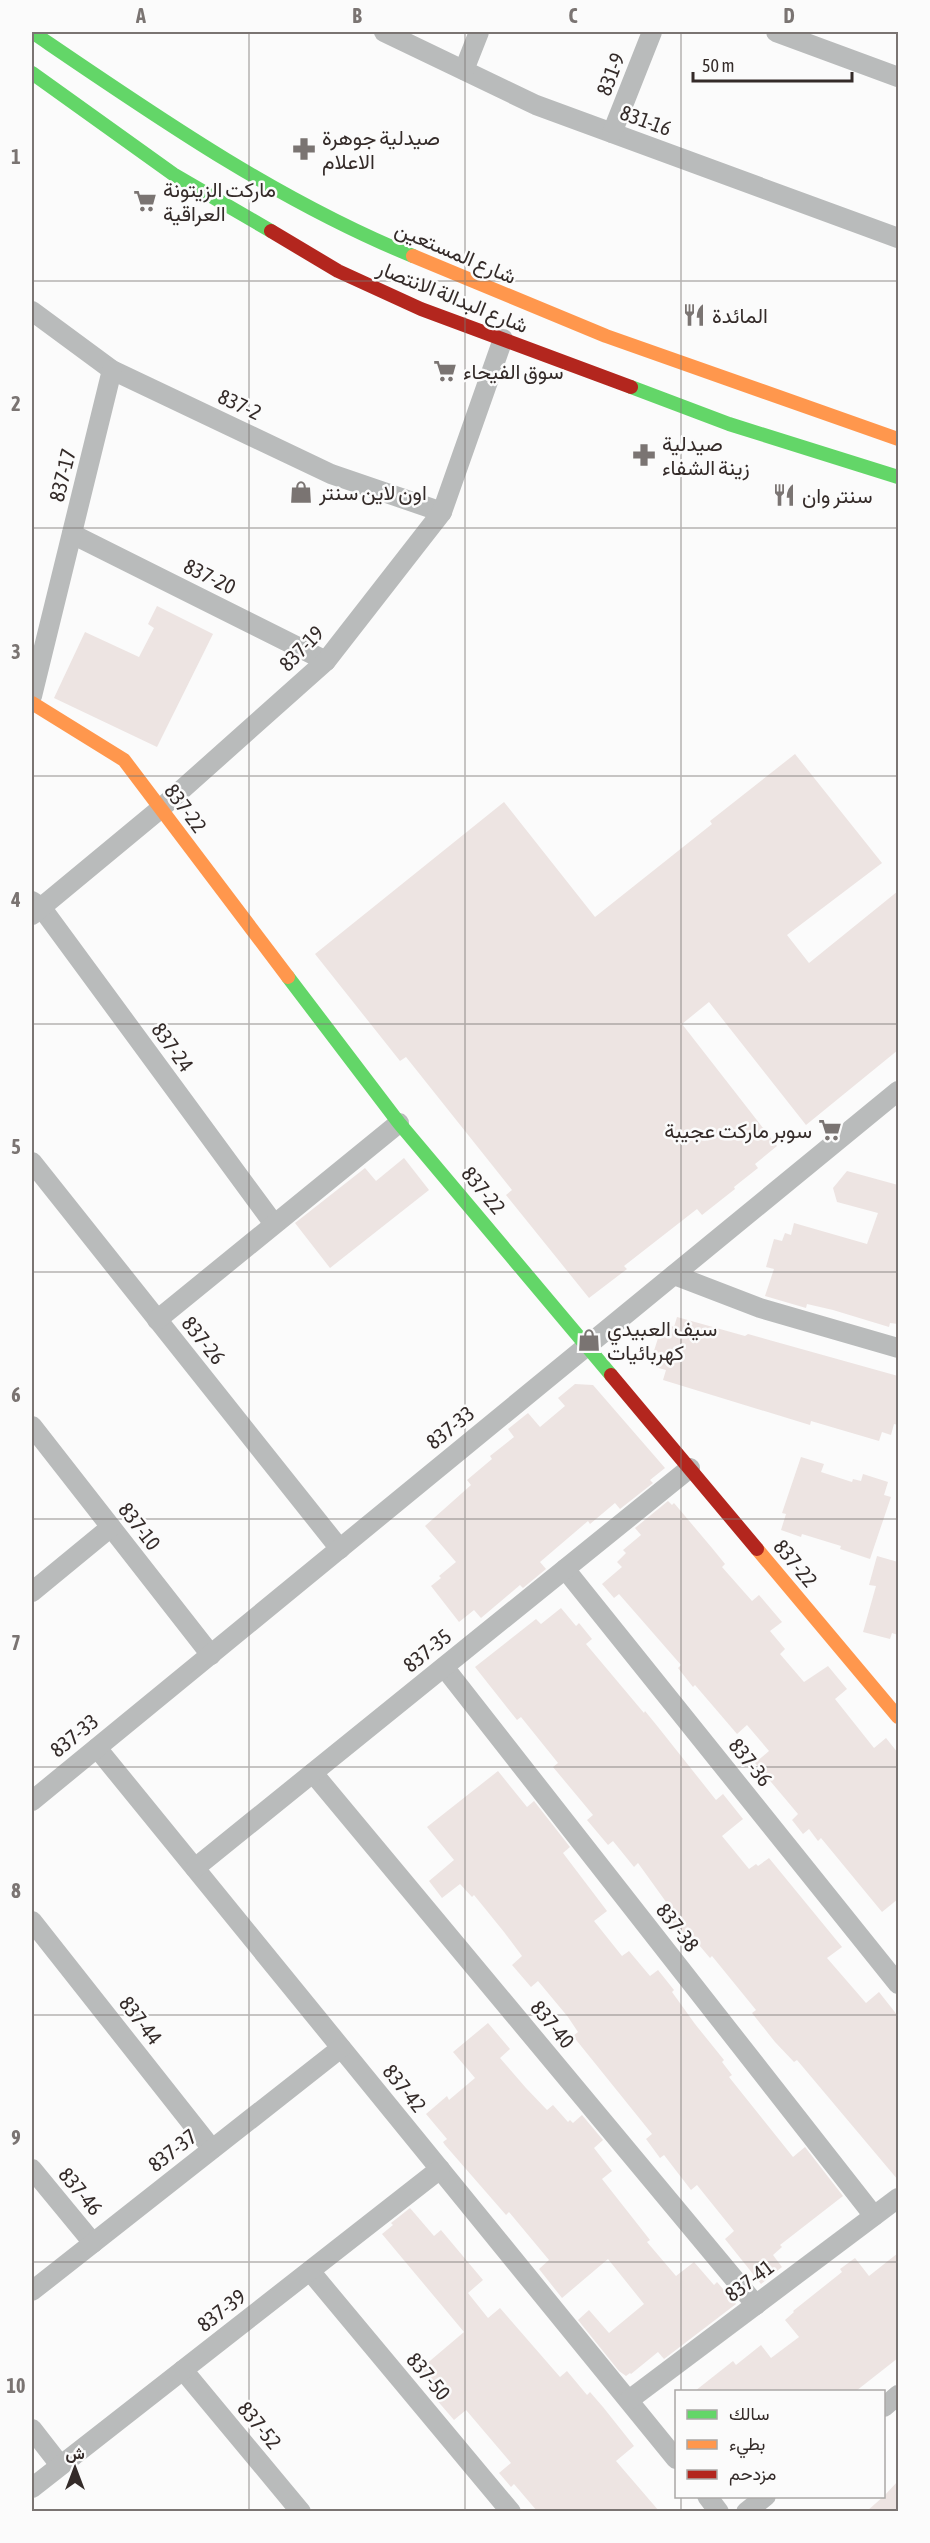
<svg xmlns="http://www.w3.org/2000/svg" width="930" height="2543" font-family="'Asap Condensed',Vazirmatn,sans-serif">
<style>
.building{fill:#ede4e2}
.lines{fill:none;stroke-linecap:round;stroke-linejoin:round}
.street{stroke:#b9bbbb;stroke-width:20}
.fast{stroke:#63d668;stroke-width:14}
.slow{stroke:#ff974d;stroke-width:14}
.jam{stroke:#b3261e;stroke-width:14}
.grid{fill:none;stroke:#7a7472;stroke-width:1.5;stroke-opacity:0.55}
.labels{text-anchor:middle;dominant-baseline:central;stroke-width:5;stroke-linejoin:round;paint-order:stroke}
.street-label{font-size:21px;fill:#342b29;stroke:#fbfbfb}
.poi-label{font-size:21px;fill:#342b29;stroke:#fbfbfb;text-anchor:start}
.neatline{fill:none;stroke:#7a7472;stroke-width:2}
.grid-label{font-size:20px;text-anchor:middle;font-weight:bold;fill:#7a7472}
</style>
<rect width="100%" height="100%" fill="#fbfbfb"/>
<!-- building -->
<g class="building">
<path d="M157 606 213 634 157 747 54 698 85 632 139 657 154 628 148 624Z"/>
<path d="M795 754 882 863 787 935 809 963 898 891V1050L806 1125 709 1002 682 1024 777 1146 755 1164 758 1168 734 1187 735 1189 702 1215 697 1209 624 1266 627 1269 589 1298 506 1195 512 1190 406 1057 400 1061 315 954 504 802 595 917 712 824 710 821Z"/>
<path d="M404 1158 429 1190 330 1268 295 1223 365 1168 376 1181Z"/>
<path d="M847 1171 898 1185V1324L890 1323 889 1327 833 1310 807 1304 806 1308 765 1296 774 1269 766 1267 774 1239 782 1241 785 1233 791 1235 794 1223 867 1244 878 1213 837 1202 833 1188Z"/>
<path d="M677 1317 745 1336 748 1334 898 1376 896 1385H898V1425L894 1424 891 1435 882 1432 879 1441 811 1421 810 1425 663 1380 666 1370 655 1367 658 1359 652 1357 660 1332 666 1334 669 1325 674 1327Z"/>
<path d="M575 1384 593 1385 665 1468 650 1480 653 1483 620 1509 615 1503 590 1524 588 1521 540 1562 546 1569 523 1588 520 1585 481 1618 474 1610 459 1622 431 1586 441 1578 439 1576 456 1562 425 1526 471 1485 467 1480 492 1459 490 1456 514 1437 508 1429 528 1413 540 1427 565 1406 558 1398Z"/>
<path d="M801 1457 824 1464 821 1472 852 1482 853 1479 861 1481 863 1474 888 1482 884 1495 891 1497 870 1559 840 1549 841 1546 802 1534 801 1537 781 1530 786 1514 782 1513Z"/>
<path d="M668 1501 672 1505 674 1503 712 1548 725 1564 722 1567 752 1601 759 1595 782 1622 770 1631 785 1649 780 1654 804 1682 828 1666 847 1689 835 1699 874 1748 886 1738 898 1753V1899L882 1912 821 1838 818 1841 809 1829 803 1834 792 1820 798 1814 755 1763 769 1751 747 1725 737 1734 695 1685 693 1687 678 1668 681 1665 619 1594 614 1598 602 1584 622 1567 617 1562 626 1553 623 1550 641 1535 635 1528Z"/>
<path d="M877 1556 898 1562V1635L892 1633 890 1639 863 1632 876 1586 869 1585Z"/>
<path d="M561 1608 576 1626 579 1623 592 1639 586 1644 644 1713 645 1711 658 1727 716 1800 723 1794 743 1819 722 1836 749 1869 756 1864 758 1866 769 1858 842 1947 827 1958 866 2003 879 1992 898 2016V2180L797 2060 794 2062 775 2042 752 2013 756 2010 712 1956 710 1958 699 1945 694 1949 668 1917 674 1913 638 1863 634 1867 613 1841 608 1845 587 1820 593 1815 553 1767 558 1763 521 1717 517 1720 475 1667 536 1619 541 1624Z"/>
<path d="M498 1771 527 1807 534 1801 570 1847 563 1853 607 1911 594 1921 622 1956 629 1951 650 1976 658 1970 674 1990 672 1992 695 2024 724 2060 722 2062 732 2075 729 2077 793 2157 805 2147 843 2196 780 2245 782 2247 773 2255 782 2267 761 2284 725 2239 734 2231 697 2185 691 2190 664 2155 660 2158 646 2139 652 2134 573 2036 578 2032 568 2017 538 1981 531 1987 512 1965 522 1956 504 1932 474 1895 472 1897 460 1884 442 1898 429 1881 454 1860 427 1827Z"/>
<path d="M488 2023 510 2049 500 2058 526 2088 547 2110 553 2105 568 2122 570 2120 573 2123 582 2115 603 2140 594 2148 612 2171 602 2179 650 2240 647 2242 676 2276 694 2262 714 2285 717 2282 736 2304 664 2359 658 2352 631 2374 630 2373 626 2376 619 2371 578 2320 589 2310 609 2333 644 2304 608 2259 562 2298 539 2269 549 2260 509 2212 506 2215 445 2145 443 2142 447 2139 426 2114 447 2096 449 2100 475 2078 453 2052Z"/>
<path d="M410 2208 434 2236 441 2230 483 2280 468 2293 488 2318 500 2308 560 2377 567 2371 587 2395 590 2392 603 2407 634 2446 616 2461 659 2511H537L514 2484 511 2487 499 2473 511 2463 466 2410 454 2420 435 2398 438 2395 418 2371 464 2332 382 2234 393 2225 391 2223Z"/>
<path d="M898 2253V2358L856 2391H695L733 2361 736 2365 761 2345 771 2358 799 2337 785 2320 794 2312 793 2311 842 2272 840 2269 855 2258 869 2276Z"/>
<path d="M898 2481V2511H867L884 2496Z"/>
</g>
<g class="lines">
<!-- street -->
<g class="street">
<path d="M384 32 536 105 898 238"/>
<path d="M776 32 898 77"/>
<path d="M464 70 479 32"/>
<path d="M612 133 652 32"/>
<path d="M32 311 112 370 331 474 442 512"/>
<path d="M72 534 326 661"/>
<path d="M32 696 112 370"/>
<path d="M32 901 41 907 274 1224"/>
<path d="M32 915 160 809 326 661 442 512 503 339"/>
<path d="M32 1162 340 1549"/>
<path d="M674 1275 760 1308 898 1348"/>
<path d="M157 1320 399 1123"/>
<path d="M32 1426 211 1655"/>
<path d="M565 1569 898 1984"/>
<path d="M32 1592 111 1527"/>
<path d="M444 1667 874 2216"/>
<path d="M97 1748 676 2459"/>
<path d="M313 1773 756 2305"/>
<path d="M32 1801 898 1091"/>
<path d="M195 1868 690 1468"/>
<path d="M32 1921 212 2149"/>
<path d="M32 2169 93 2243"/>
<path d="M310 2271 511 2512"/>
<path d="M32 2291 341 2048"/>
<path d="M183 2370 301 2512"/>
<path d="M629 2400 898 2198"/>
<path d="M884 2407 898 2395"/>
<path d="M32 2429 60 2465"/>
<path d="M32 2488 440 2169"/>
<path d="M707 2496 719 2512"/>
<path d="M746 2512 766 2496"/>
</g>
<!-- fast -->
<g class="fast">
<path d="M32 32C154 115 276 200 413 256"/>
<path d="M32 73 173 174 271 231"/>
<path d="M631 387 729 424 898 477"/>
<path d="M288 977 399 1123 611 1375"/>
</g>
<!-- slow -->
<g class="slow">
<path d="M413 256 606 336 898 439"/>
<path d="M32 703 124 760 288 977"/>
<path d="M757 1549 898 1717"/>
</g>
<!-- jam -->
<g class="jam">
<path d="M271 231 338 271 421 309 631 387"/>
<path d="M611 1375 757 1549"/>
</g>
</g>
<!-- grid -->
<path class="grid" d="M249 32V2512M465 32V2512M681 32V2392M32 281H898M32 528H898M32 776H898M32 1024H898M32 1272H898M32 1519H898M32 1767H898M32 2015H898M32 2262H898M681 2496V2512"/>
<!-- icons -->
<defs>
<g id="pharmacy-bare" transform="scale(1.8)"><path d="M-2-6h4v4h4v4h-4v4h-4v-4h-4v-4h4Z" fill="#7a7472" stroke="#fbfbfb" stroke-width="2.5" paint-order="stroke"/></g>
<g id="supermarket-bare" transform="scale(1.8)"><path d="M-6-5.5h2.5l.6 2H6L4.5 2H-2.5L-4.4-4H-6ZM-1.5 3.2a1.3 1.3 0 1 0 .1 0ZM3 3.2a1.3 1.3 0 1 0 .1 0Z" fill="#7a7472" stroke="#fbfbfb" stroke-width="2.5" paint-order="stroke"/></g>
<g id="restaurant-bare" transform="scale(1.8)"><path d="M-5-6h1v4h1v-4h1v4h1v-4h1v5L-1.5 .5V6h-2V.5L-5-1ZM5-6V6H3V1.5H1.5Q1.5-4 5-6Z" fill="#7a7472" stroke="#fbfbfb" stroke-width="2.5" paint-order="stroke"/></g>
<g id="shop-bare" transform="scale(1.8)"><path d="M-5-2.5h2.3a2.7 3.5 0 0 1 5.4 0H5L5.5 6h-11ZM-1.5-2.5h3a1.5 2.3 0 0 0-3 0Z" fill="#7a7472" stroke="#fbfbfb" stroke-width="2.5" paint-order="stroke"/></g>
</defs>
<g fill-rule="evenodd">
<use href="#pharmacy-bare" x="304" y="149"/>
<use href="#supermarket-bare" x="145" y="201"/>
<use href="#restaurant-bare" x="694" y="315"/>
<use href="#supermarket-bare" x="445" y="371"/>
<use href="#pharmacy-bare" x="644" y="455"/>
<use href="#shop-bare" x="301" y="492"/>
<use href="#restaurant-bare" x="784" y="495"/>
<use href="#supermarket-bare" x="830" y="1130"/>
<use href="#shop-bare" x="589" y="1340"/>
</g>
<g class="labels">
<!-- street labels -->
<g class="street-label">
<text transform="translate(610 74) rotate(-69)">831-9</text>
<text transform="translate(646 120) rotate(20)">831-16</text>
<text transform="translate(456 252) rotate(23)">شارع المستعين</text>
<text transform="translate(453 296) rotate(22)">شارع البدالة الانتصار</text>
<text transform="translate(240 404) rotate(25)">837-2</text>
<text transform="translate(62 475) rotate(-76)">837-17</text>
<text transform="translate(210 576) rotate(26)">837-20</text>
<text transform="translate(301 648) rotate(-46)">837-19</text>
<text transform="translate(186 808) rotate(53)">837-22</text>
<text transform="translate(173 1047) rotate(54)">837-24</text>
<text transform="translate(484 1190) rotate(50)">837-22</text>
<text transform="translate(204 1340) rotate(51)">837-26</text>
<text transform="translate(450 1427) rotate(-39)">837-33</text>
<text transform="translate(140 1526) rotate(52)">837-10</text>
<text transform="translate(796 1563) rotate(50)">837-22</text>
<text transform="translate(427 1650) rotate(-39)">837-35</text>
<text transform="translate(74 1735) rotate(-39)">837-33</text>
<text transform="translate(751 1762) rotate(51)">837-36</text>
<text transform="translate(678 1927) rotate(52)">837-38</text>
<text transform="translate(141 2020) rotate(52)">837-44</text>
<text transform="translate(553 2024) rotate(50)">837-40</text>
<text transform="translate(405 2088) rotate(51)">837-42</text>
<text transform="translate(172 2150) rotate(-38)">837-37</text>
<text transform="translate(81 2191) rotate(50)">837-46</text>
<text transform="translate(749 2280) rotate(-37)">837-41</text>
<text transform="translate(221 2310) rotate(-38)">837-39</text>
<text transform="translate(429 2376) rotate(50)">837-50</text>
<text transform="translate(260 2425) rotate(50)">837-52</text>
</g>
<!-- poi labels -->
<g class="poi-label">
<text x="322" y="137">صيدلية جوهرة<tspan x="322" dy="24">الاعلام</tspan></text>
<text x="163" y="189">ماركت الزيتونة<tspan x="163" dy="24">العراقية</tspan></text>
<text x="712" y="315">المائدة</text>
<text x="463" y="371">سوق الفيحاء</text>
<text x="662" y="443">صيدلية<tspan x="662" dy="24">زينة الشفاء</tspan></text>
<text x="319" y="492">اون لاين سنتر</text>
<text x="802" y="495">سنتر وان</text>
<text x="812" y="1130" text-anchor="end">سوبر ماركت عجيبة</text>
<text x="607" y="1328">سيف العبيدي<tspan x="607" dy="24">كهربائيات</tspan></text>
</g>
</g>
<!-- border -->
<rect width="930" height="2543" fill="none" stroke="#fbfbfb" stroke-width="66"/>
<!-- legend -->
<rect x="675" y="2390" width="210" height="108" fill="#fbfbfb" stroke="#aba8a7" stroke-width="1.5"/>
<rect x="687" y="2410" width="30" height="9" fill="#63d668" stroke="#aba8a7" stroke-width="1.5"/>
<text x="729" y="2420" font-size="18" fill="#342b29">سالك</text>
<rect x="687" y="2440" width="30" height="9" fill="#ff974d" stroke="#aba8a7" stroke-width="1.5"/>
<text x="729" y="2450" font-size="18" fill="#342b29">بطيء</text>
<rect x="687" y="2470" width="30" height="9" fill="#b3261e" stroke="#aba8a7" stroke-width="1.5"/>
<text x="729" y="2480" font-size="18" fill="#342b29">مزدحم</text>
<!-- north arrow -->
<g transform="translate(75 2468)" stroke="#fbfbfb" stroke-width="4.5" paint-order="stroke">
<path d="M0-4.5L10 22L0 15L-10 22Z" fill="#342b29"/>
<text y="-9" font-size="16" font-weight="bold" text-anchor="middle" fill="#342b29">ش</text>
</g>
<!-- scale -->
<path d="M693 72v9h159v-9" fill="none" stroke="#342b29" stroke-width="3"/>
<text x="702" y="72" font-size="18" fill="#342b29" stroke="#fbfbfb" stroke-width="4.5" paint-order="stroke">50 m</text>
<rect x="33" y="33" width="864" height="2477" class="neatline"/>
<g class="grid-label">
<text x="141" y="23">A</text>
<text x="357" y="23">B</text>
<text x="573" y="23">C</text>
<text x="789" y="23">D</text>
<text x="16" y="164">1</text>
<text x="16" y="411">2</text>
<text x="16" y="659">3</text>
<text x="16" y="907">4</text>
<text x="16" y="1154">5</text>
<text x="16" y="1402">6</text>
<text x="16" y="1650">7</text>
<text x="16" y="1898">8</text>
<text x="16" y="2145">9</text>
<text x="16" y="2393">10</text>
</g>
</svg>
